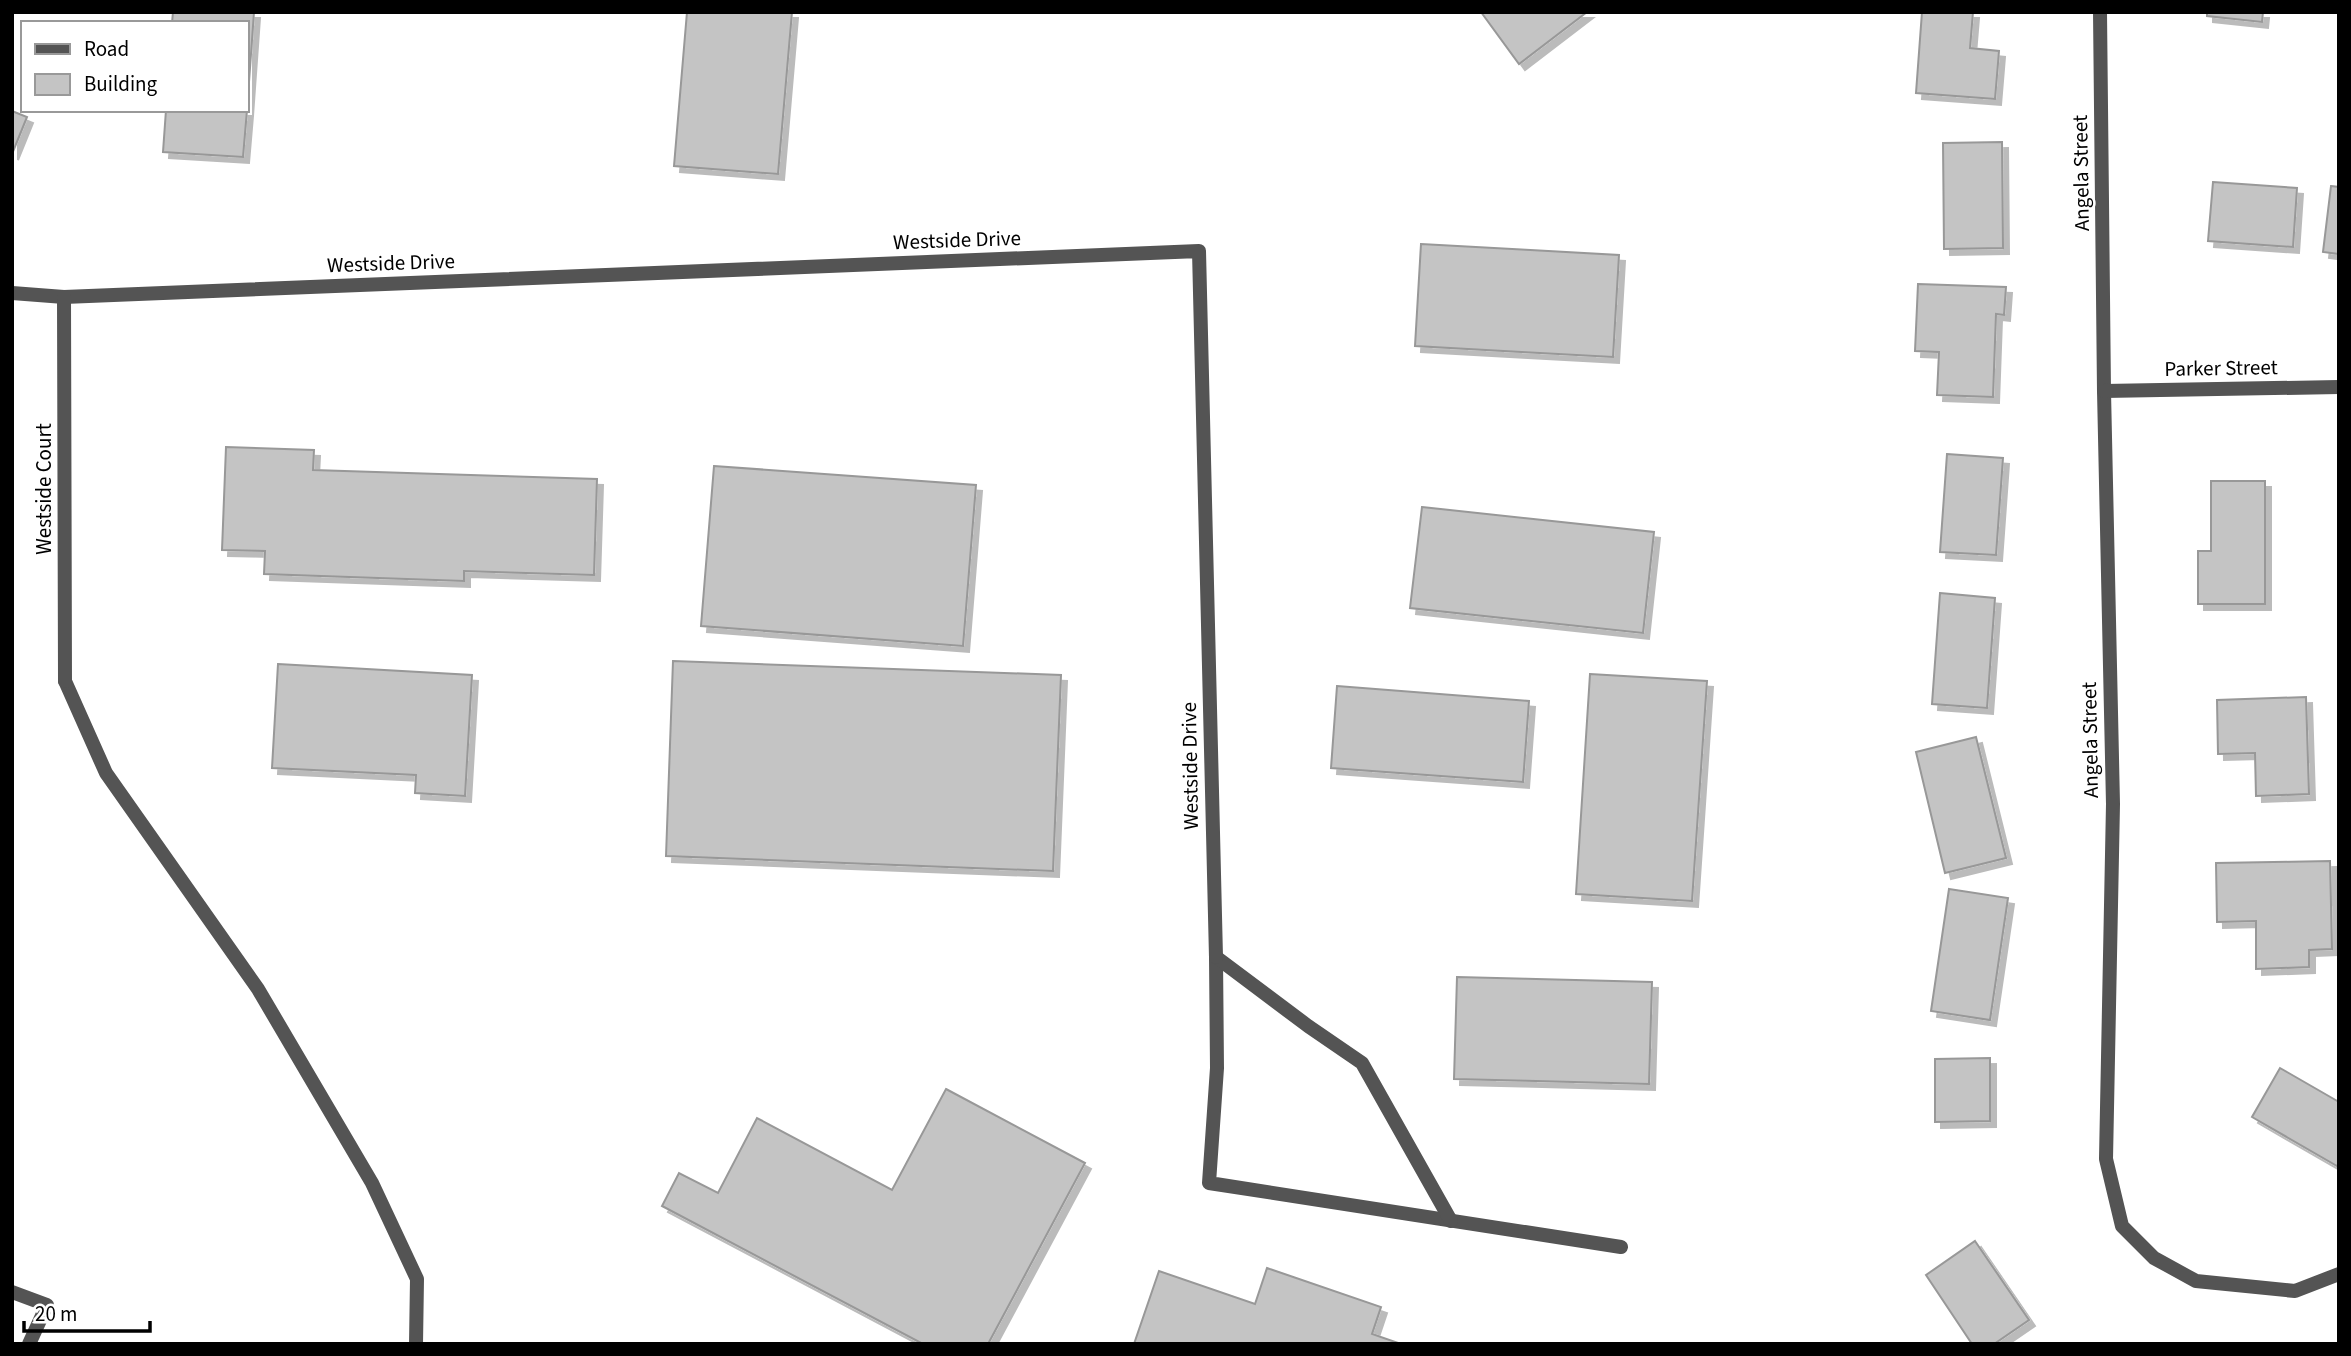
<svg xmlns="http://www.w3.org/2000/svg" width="2351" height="1356" viewBox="0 0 2351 1356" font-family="'Source Sans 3',sans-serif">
  <defs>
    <filter id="shadow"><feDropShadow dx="6" dy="6" stdDeviation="0" flood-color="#0004"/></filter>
  </defs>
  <rect width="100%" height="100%" fill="#fff"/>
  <!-- building -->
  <g fill="#c4c4c4" stroke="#989898" stroke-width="2" filter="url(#shadow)">
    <polygon points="173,12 254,12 247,110 247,23 172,23"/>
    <polygon points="687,12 792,12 778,174 674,166"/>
    <polygon points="1481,12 1587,12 1519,64"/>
    <polygon points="1922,12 1973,12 1970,48 1999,51 1995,99 1916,93"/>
    <polygon points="2207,12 2263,12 2262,22 2207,16"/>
    <polygon points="166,110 247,110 243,157 163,152"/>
    <polygon points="12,111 27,117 12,154"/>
    <polygon points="2002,142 2003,248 1944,249 1943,143"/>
    <polygon points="2213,182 2297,188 2293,247 2208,241"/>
    <polygon points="2331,186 2339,187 2339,254 2323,252"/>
    <polygon points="1421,244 1619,255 1613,357 1415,346"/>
    <polygon points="1918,284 2006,287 2004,315 1996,314 1993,397 1937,395 1939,352 1915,351"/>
    <polygon points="226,447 314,450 313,470 597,479 594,575 464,571 464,581 264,574 265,551 222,550"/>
    <polygon points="1947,454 2003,458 1996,555 1940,552"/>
    <polygon points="714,466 976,485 963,646 701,626"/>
    <polygon points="2211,481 2265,481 2265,604 2198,604 2198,551 2211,551"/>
    <polygon points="1422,507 1654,532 1643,633 1410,608"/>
    <polygon points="1940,593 1995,598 1987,708 1932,704"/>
    <polygon points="673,661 1061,675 1053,871 666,856"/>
    <polygon points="278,664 472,675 465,796 415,793 416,775 272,768"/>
    <polygon points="1590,674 1707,681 1692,901 1576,894"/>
    <polygon points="1337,686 1529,701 1523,782 1331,768"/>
    <polygon points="2306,697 2309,794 2256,796 2255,753 2218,754 2217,700"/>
    <polygon points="1976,737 2006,858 1945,873 1916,752"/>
    <polygon points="2330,861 2332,949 2309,950 2309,967 2256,969 2256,921 2217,922 2216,863"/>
    <polygon points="1949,889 2008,898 1990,1020 1931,1011"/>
    <polygon points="1457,977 1652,982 1649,1084 1454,1079"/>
    <polygon points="1990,1058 1990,1121 1935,1122 1935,1059"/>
    <polygon points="2280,1068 2339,1102 2339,1163 2337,1166 2252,1117"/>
    <polygon points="946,1089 1085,1163 988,1344 923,1344 662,1206 679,1173 718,1193 757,1118 892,1190"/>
    <polygon points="1975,1241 2029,1320 1994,1344 1972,1344 1926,1275"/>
    <polygon points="1267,1268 1381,1307 1372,1334 1401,1344 1134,1344 1159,1271 1255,1304"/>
  </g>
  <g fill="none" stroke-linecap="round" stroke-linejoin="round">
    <!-- lane -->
    <g stroke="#545454" stroke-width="14">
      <polyline points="65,681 106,773 258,989 372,1183 417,1279 416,1344"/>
      <polyline points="1216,957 1217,1068 1209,1183 1621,1247"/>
      <polyline points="1216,957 1308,1026 1362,1063 1451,1221"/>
      <polyline points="12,1292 47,1305 29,1344"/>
    </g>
    <!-- street -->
    <g stroke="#545454" stroke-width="14">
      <polyline points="2100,12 2104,391 2113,804 2106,1159 2122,1226 2154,1258 2196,1281 2295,1291 2339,1274"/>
      <polyline points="12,293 64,297 1199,251 1216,957"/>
      <polyline points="64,297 65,681"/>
      <polyline points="2104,391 2339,387"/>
    </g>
  </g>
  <g text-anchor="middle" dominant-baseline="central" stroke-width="5" stroke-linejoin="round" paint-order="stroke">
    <!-- street labels -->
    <g font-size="21" fill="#000" stroke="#fff">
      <text transform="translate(2081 173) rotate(-91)">Angela Street</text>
      <text transform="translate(957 240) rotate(-2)">Westside Drive</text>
      <text transform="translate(391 263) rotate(-2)">Westside Drive</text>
      <text transform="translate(2221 368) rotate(-1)">Parker Street</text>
      <text transform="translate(44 489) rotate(-90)">Westside Court</text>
      <text transform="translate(2090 740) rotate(-91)">Angela Street</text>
      <text transform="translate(1190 766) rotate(-91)">Westside Drive</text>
    </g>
  </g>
  <!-- border -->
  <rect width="2351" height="1356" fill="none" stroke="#000000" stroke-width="28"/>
  <!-- legend -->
  <rect x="21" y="21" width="228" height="91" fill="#ffffff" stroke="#999999" stroke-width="2"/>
  <rect x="35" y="44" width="35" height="10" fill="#545454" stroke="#999999" stroke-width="2"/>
  <text x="84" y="56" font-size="21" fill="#000000">Road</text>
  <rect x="35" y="74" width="35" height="21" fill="#c4c4c4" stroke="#999999" stroke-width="2"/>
  <text x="84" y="91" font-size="21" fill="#000000">Building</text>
  <!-- scale -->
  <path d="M24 1321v10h126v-10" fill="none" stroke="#000000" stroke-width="3.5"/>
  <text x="35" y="1321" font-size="21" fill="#000000" stroke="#ffffff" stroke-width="5" paint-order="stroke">20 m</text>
</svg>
